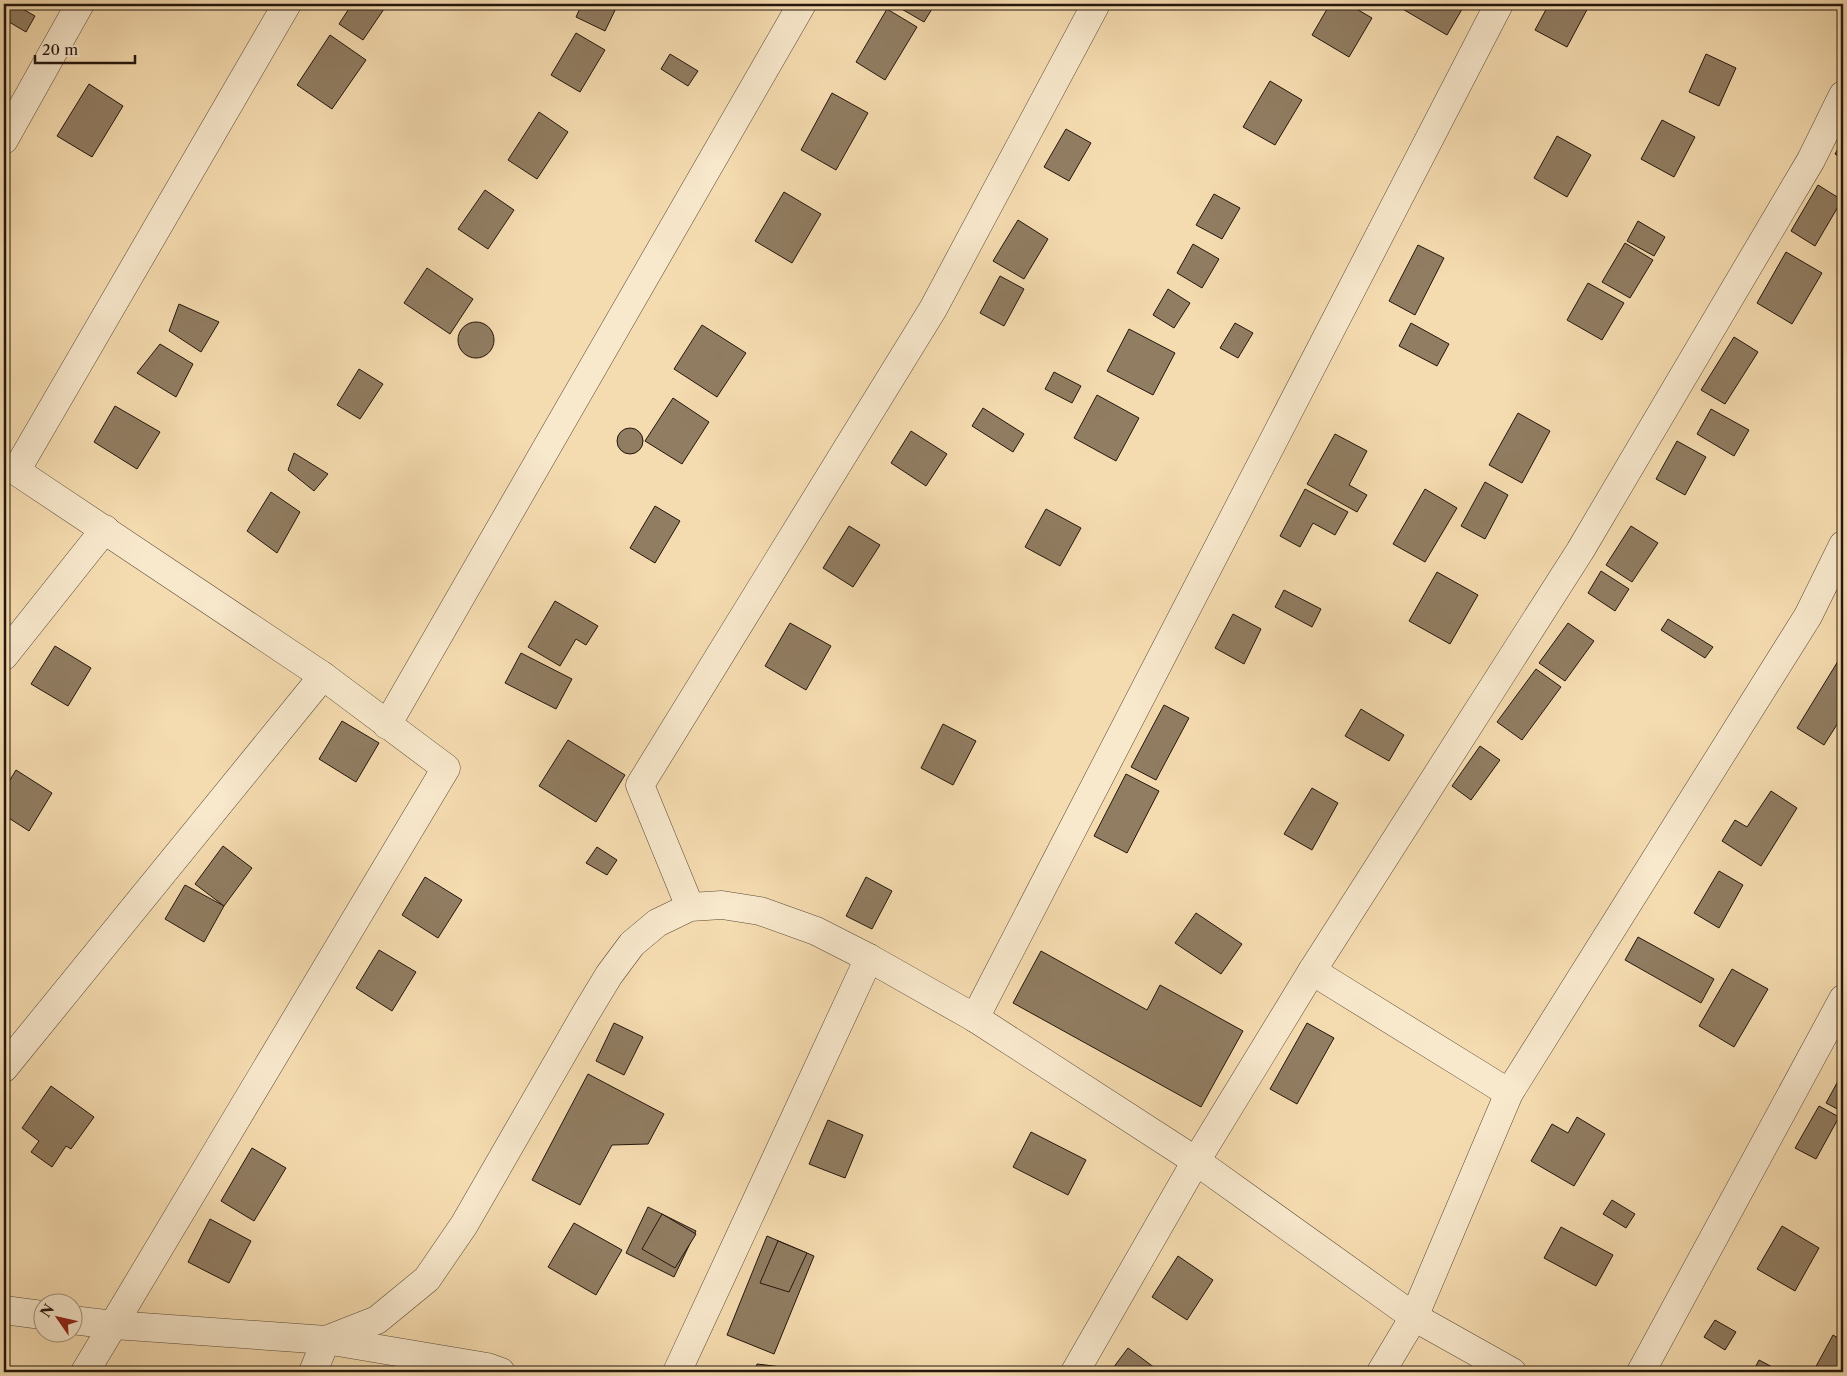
<svg xmlns="http://www.w3.org/2000/svg" width="1847" height="1376" viewBox="0 0 1847 1376" font-family="'Libre Caslon Text',serif">
  <rect width="100%" height="100%" fill="#f5dcb0"/>
  <filter id="stains"><feTurbulence type="fractalNoise" baseFrequency=".004" numOctaves="4"/><feColorMatrix values="0 0 0 0 .2 0 0 0 0 .09 0 0 0 0 .02 0 0 0 .5 -.17"/></filter>
  <radialGradient id="worn" r=".72"><stop offset=".6" stop-color="#630" stop-opacity="0"/><stop offset="1" stop-color="#630" stop-opacity=".3"/></radialGradient>
  <!-- building -->
  <g fill="#917d62" stroke="#24160d">
    <polygon points="9,4 14,4 35,16 26,32 4,19 4,13"/>
    <polygon points="352,4 382,4 386,6 363,40 339,24"/>
    <polygon points="582,4 618,4 605,31 576,17"/>
    <polygon points="893,4 935,4 924,22"/>
    <polygon points="1330,4 1348,4 1372,18 1349,57 1312,35"/>
    <polygon points="1394,4 1465,4 1447,35"/>
    <polygon points="1549,4 1590,4 1567,47 1535,30"/>
    <polygon points="887,9 917,27 885,80 856,62"/>
    <polygon points="576,33 605,50 580,92 551,75"/>
    <polygon points="330,35 366,60 332,109 297,85"/>
    <polygon points="670,54 698,71 688,86 661,69"/>
    <polygon points="1706,54 1736,68 1719,106 1689,92"/>
    <polygon points="1270,81 1302,100 1275,145 1243,127"/>
    <polygon points="89,84 123,106 92,157 57,136"/>
    <polygon points="832,93 868,113 836,170 801,150"/>
    <polygon points="539,112 568,132 537,179 508,160"/>
    <polygon points="1662,120 1695,137 1674,177 1641,159"/>
    <polygon points="1066,129 1091,143 1069,181 1044,167"/>
    <polygon points="1557,136 1591,155 1567,197 1534,178"/>
    <polygon points="1843,140 1843,159 1835,154"/>
    <polygon points="1818,185 1842,200 1815,246 1791,231"/>
    <polygon points="485,190 514,210 488,249 458,229"/>
    <polygon points="784,192 821,214 792,263 755,241"/>
    <polygon points="1214,194 1240,208 1222,239 1196,225"/>
    <polygon points="1018,220 1048,239 1024,279 993,261"/>
    <polygon points="1638,221 1665,237 1654,256 1627,241"/>
    <polygon points="1625,243 1653,260 1630,298 1602,282"/>
    <polygon points="1193,244 1219,259 1202,288 1177,273"/>
    <polygon points="1418,245 1444,258 1415,315 1389,301"/>
    <polygon points="1786,252 1822,273 1792,324 1757,303"/>
    <polygon points="427,268 473,299 450,334 404,303"/>
    <polygon points="1000,276 1024,289 1004,326 980,313"/>
    <polygon points="1588,283 1624,303 1602,340 1567,320"/>
    <polygon points="1168,289 1190,303 1174,328 1153,315"/>
    <polygon points="179,304 219,322 201,352 169,331"/>
    <circle cx="476" cy="340" r="18"/>
    <polygon points="1235,323 1253,333 1238,358 1220,348"/>
    <polygon points="1411,323 1449,344 1437,366 1399,346"/>
    <polygon points="702,325 746,353 717,397 674,369"/>
    <polygon points="1129,329 1175,353 1153,395 1107,371"/>
    <polygon points="1734,337 1758,352 1725,404 1701,390"/>
    <polygon points="160,344 193,364 176,397 137,373"/>
    <polygon points="359,369 383,384 360,419 337,405"/>
    <polygon points="1054,372 1081,386 1072,403 1045,389"/>
    <polygon points="1097,395 1139,418 1116,461 1074,438"/>
    <polygon points="673,398 709,422 682,464 645,441"/>
    <polygon points="115,406 160,432 137,469 94,442"/>
    <polygon points="983,408 1024,434 1013,452 972,426"/>
    <polygon points="1711,409 1749,430 1734,456 1697,434"/>
    <polygon points="1518,413 1550,431 1522,483 1489,465"/>
    <circle cx="630" cy="441" r="13"/>
    <polygon points="911,431 947,454 926,486 891,463"/>
    <polygon points="1335,434 1367,451 1349,485 1367,495 1357,512 1307,484"/>
    <polygon points="1677,441 1706,457 1685,495 1656,479"/>
    <polygon points="294,453 328,474 314,491 288,470"/>
    <polygon points="1485,482 1508,495 1485,539 1461,526"/>
    <polygon points="1305,489 1348,512 1335,535 1313,523 1300,547 1280,536"/>
    <polygon points="1425,489 1457,508 1425,562 1393,544"/>
    <polygon points="271,492 300,512 277,553 247,531"/>
    <polygon points="655,506 680,521 655,563 630,548"/>
    <polygon points="1046,509 1081,528 1060,566 1025,547"/>
    <polygon points="849,526 880,545 853,587 823,568"/>
    <polygon points="1631,526 1658,543 1632,582 1606,565"/>
    <polygon points="1601,571 1629,589 1615,611 1588,593"/>
    <polygon points="1437,572 1478,595 1450,644 1409,621"/>
    <polygon points="1284,590 1321,609 1312,627 1275,607"/>
    <polygon points="555,601 598,626 586,645 576,639 560,666 528,647"/>
    <polygon points="1233,614 1261,629 1244,664 1215,648"/>
    <polygon points="1668,619 1713,647 1705,658 1661,630"/>
    <polygon points="790,623 831,646 806,690 765,666"/>
    <polygon points="1568,623 1594,641 1565,681 1539,663"/>
    <polygon points="55,646 91,668 68,706 31,684"/>
    <polygon points="521,653 572,679 556,709 505,683"/>
    <polygon points="1843,653 1843,715 1824,745 1797,728"/>
    <polygon points="1536,669 1561,687 1522,740 1497,722"/>
    <polygon points="1164,705 1189,718 1156,780 1131,767"/>
    <polygon points="1361,709 1404,735 1389,761 1345,736"/>
    <polygon points="342,721 379,743 356,782 319,759"/>
    <polygon points="943,724 976,741 953,785 921,768"/>
    <polygon points="568,740 625,775 596,822 539,786"/>
    <polygon points="1480,746 1500,760 1471,800 1452,786"/>
    <polygon points="16,770 52,793 29,831 4,815 4,790"/>
    <polygon points="1126,774 1159,791 1127,853 1094,836"/>
    <polygon points="1312,788 1338,803 1312,850 1284,834"/>
    <polygon points="1771,791 1797,808 1761,866 1722,841 1735,820 1747,827"/>
    <polygon points="223,846 252,868 224,906 195,884"/>
    <polygon points="597,847 617,860 607,875 586,863"/>
    <polygon points="1719,871 1743,885 1719,928 1694,913"/>
    <polygon points="425,877 462,900 438,938 402,915"/>
    <polygon points="866,877 892,891 872,929 846,916"/>
    <polygon points="185,885 224,906 204,942 165,919"/>
    <polygon points="1196,913 1242,944 1221,974 1175,943"/>
    <polygon points="1638,937 1714,979 1701,1003 1625,960"/>
    <polygon points="379,950 416,972 392,1011 356,988"/>
    <polygon points="1041,951 1147,1010 1160,985 1243,1031 1201,1107 1013,1003"/>
    <polygon points="1732,969 1768,989 1734,1047 1699,1026"/>
    <polygon points="614,1023 643,1037 624,1075 596,1061"/>
    <polygon points="1307,1023 1334,1038 1297,1104 1270,1089"/>
    <polygon points="1843,1072 1843,1112 1826,1103"/>
    <polygon points="588,1074 664,1114 648,1144 612,1145 580,1205 532,1180"/>
    <polygon points="51,1086 94,1117 71,1149 66,1146 52,1167 31,1152 39,1141 22,1128"/>
    <polygon points="1819,1106 1839,1117 1816,1159 1795,1148"/>
    <polygon points="1577,1117 1605,1134 1574,1186 1531,1161 1552,1124 1568,1133"/>
    <polygon points="828,1120 863,1135 845,1178 809,1164"/>
    <polygon points="1031,1132 1086,1160 1068,1195 1013,1167"/>
    <polygon points="252,1148 286,1168 254,1221 221,1201"/>
    <polygon points="1612,1200 1635,1214 1626,1228 1603,1214"/>
    <polygon points="648,1207 696,1231 674,1277 626,1253"/>
    <polygon points="662,1214 696,1234 675,1268 642,1249"/>
    <polygon points="210,1219 251,1241 229,1283 188,1262"/>
    <polygon points="574,1223 622,1250 596,1295 548,1267"/>
    <polygon points="1782,1226 1819,1248 1795,1291 1757,1269"/>
    <polygon points="1561,1227 1613,1255 1596,1286 1544,1258"/>
    <polygon points="767,1236 814,1256 774,1354 727,1335"/>
    <polygon points="778,1241 807,1253 789,1292 760,1283"/>
    <polygon points="1178,1256 1213,1280 1187,1320 1152,1297"/>
    <polygon points="1715,1320 1736,1332 1725,1350 1704,1337"/>
    <polygon points="1833,1335 1843,1341 1843,1372 1813,1372"/>
    <polygon points="1128,1348 1155,1368 1152,1372 1110,1372"/>
    <polygon points="1759,1360 1782,1372 1753,1372"/>
    <polygon points="757,1364 782,1367 781,1372 755,1372"/>
  </g>
  <g fill="none" stroke-linecap="round" stroke-linejoin="round">
    <!-- minor casing -->
    <g stroke="#584836" stroke-width="29">
      <g id="minor">
        <polyline points="4,140 80,4"/>
        <polyline points="4,468 16,471 323,676 446,768 85,1372"/>
        <polyline points="16,471 287,4"/>
        <polyline points="4,656 105,529"/>
        <polyline points="387,725 802,4"/>
        <polyline points="690,907 640,785 933,309 1096,4"/>
        <polyline points="1312,971 1509,1093"/>
        <polyline points="975,1018 1499,4"/>
        <polyline points="4,1068 323,676"/>
        <polyline points="4,1310 42,1315"/>
        <polyline points="72,1320 114,1325 326,1340 377,1320 427,1279 464,1225 586,1013 609,975 632,944 657,923 690,907 722,905 760,911 816,931 869,958 975,1018 1196,1161 1414,1317 1512,1372"/>
        <polyline points="313,1372 326,1340 487,1367 501,1372"/>
        <polyline points="677,1372 869,958"/>
        <polyline points="1075,1372 1196,1161 1312,971 1580,551 1811,160 1843,95"/>
        <polyline points="1381,1372 1414,1317 1509,1093 1808,616 1843,545"/>
        <polyline points="1641,1372 1843,999"/>
      </g>
    </g>
    <!-- minor -->
    <use href="#minor" stroke="#f8e8cc" stroke-width="28"/>
  </g>
  <!-- margin -->
  <rect width="1847" height="1376" fill="none" stroke="#f5dcb0" stroke-width="20"/>
  <rect x="5" y="5" width="1837" height="1366" fill="none" stroke="#24160d" stroke-width="2.5"/>
  <rect x="10" y="10" width="1827" height="1356" fill="none" stroke="#24160d"/>
  <!-- north arrow -->
  <g transform="translate(58 1318) rotate(304)"><circle r="24" fill="#f8e8cc" stroke="#a39480"/>
  <path d="M0-4L9 19L0 12L-9 19Z" fill="#8f2418"/>
  <text y="-8" font-size="14" font-weight="bold" text-anchor="middle" fill="#24160d">N</text>
  </g>
  <!-- scale -->
  <path d="M35 55v8h100v-8" fill="none" stroke="#24160d" stroke-width="2.5"/>
  <text x="42" y="55" font-size="15" fill="#24160d" stroke="#f8e8cc" stroke-width="4" paint-order="stroke">20 m</text>
  <rect width="100%" height="100%" filter="url(#stains)"/>
  <rect width="100%" height="100%" fill="url(#worn)"/>
</svg>
